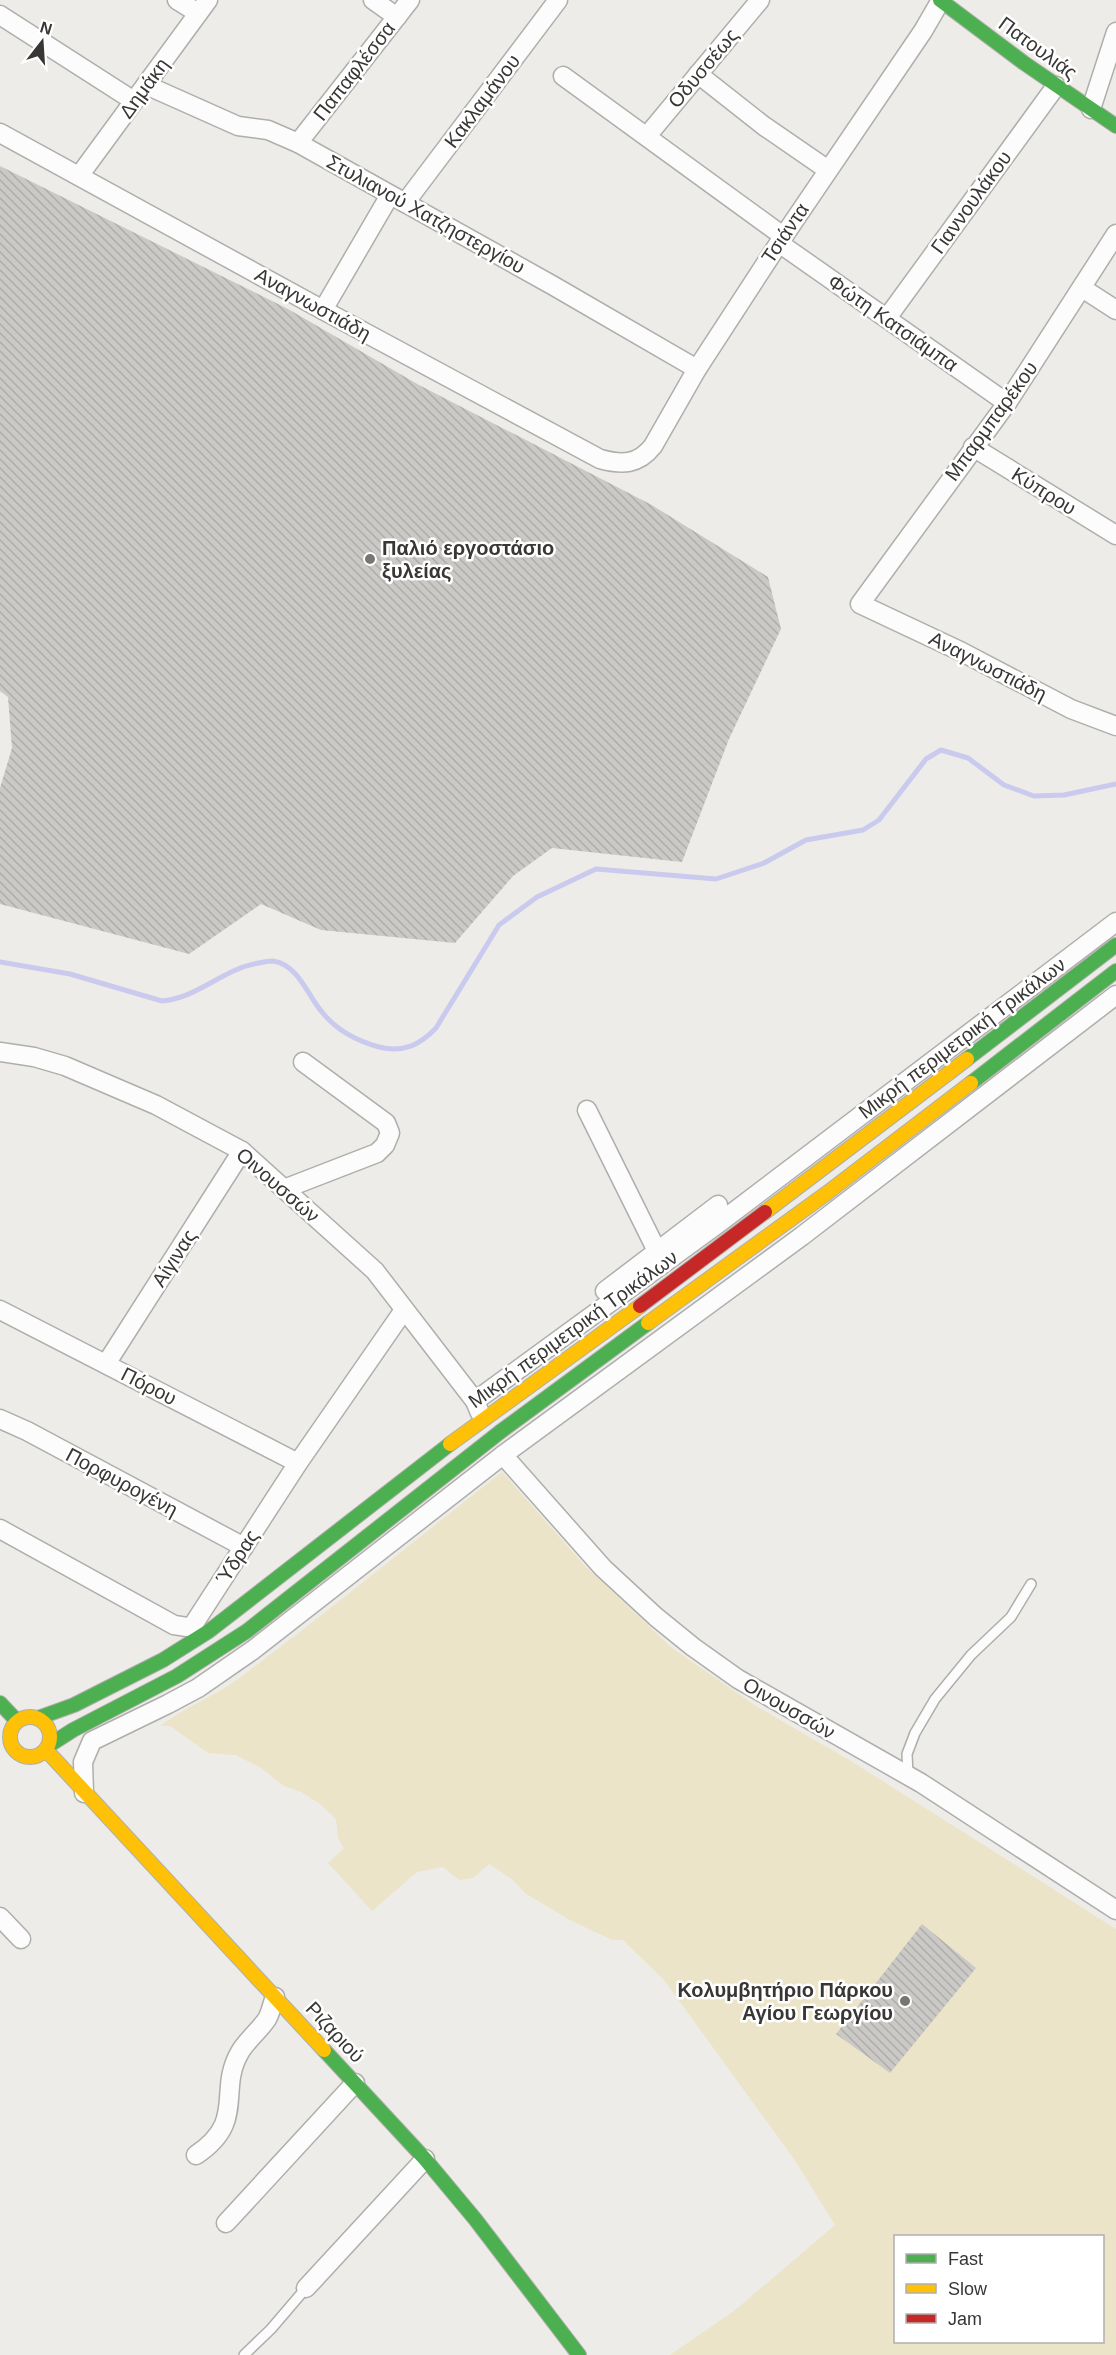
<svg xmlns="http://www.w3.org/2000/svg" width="1116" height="2355" viewBox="0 0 1116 2355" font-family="Arial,sans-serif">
  <defs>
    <pattern id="building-back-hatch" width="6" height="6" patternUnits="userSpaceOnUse" patternTransform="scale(1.5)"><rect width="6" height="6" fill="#cac9c6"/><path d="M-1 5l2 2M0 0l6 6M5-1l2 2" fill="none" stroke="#aeadab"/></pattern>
  </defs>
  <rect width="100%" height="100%" fill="#edece8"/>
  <!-- green -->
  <path fill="#ece4c8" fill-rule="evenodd" d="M502 1472 585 1566 672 1648 756 1706 851 1761 1116 1929V2355H670L734 2311 835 2225 794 2159 664 1980 623 1940H612L570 1920 526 1894 513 1880 489 1864 473 1878 459 1880 443 1867 417 1872 372 1911 328 1863 344 1848 338 1838 336 1819 320 1804 301 1792 284 1786 261 1768 236 1755 208 1753 170 1726H160C184 1708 213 1697 238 1679 328 1612 414 1541 502 1472ZM896 2236H1102V2342H896Z"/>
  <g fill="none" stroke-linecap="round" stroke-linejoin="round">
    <!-- stream -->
    <path stroke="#c9caee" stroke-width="5" d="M0 962 70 974 162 1001C198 998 224 968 259 963 263 962 269 961 273 961 299 965 307 995 322 1012 337 1031 357 1041 379 1047 403 1053 420 1045 436 1028L499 925 537 897 596 869 716 879 764 863 806 840 863 830 879 820 926 759 941 750 968 758 1004 785 1034 796 1064 795 1116 784"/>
  </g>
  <!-- building -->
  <g fill="url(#building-back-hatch)">
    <polygon points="0,166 288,309 419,385 650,504 768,577 781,629 729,739 682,862 552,848 513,876 455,943 321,930 261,904 189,954 0,904 0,788 12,748 8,697 0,691"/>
    <polygon points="922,1924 976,1968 890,2073 836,2034"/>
  </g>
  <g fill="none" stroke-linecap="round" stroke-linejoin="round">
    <!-- lane casing -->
    <g stroke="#aeaeab" stroke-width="12">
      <g id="lane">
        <polyline points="908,1775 907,1754 915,1733 935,1699 971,1655 1011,1617 1031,1584"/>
        <polyline points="244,2355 271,2329 306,2288"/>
      </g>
    </g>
    <!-- street casing -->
    <g stroke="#aeaeab" stroke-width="21">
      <g id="street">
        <polyline points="177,0 198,13"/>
        <polyline points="373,0 397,17"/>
        <polyline points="0,15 134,101"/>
        <polyline points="698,74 764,126 828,170"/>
        <polyline points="563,76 783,236"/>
        <polyline points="146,85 238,126 268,130 298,143 552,285 697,369"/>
        <polyline points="1091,109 1116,32"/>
        <path d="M0 133 323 310 600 459C622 465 638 465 653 446L697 369 779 243 923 31 941 0"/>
        <polyline points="647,136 760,0"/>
        <polyline points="298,143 410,0"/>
        <polyline points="79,176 208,0"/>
        <polyline points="405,203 558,0"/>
        <polyline points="1116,234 1007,403 860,604 962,652 1071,709 1116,726"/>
        <polyline points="779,243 1007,403"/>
        <polyline points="1082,288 1116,310"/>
        <polyline points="323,310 390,195"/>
        <polyline points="887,318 1056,86"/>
        <polyline points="973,447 1116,535"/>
        <polyline points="0,1052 34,1057 65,1066 156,1105 242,1151 375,1271 475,1401 480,1413"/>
        <polyline points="587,1110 657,1251"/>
        <polyline points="284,1189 377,1153 385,1145 390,1133 386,1123 303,1062"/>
        <polyline points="605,1291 718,1205"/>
        <polyline points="0,1310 298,1463"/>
        <polyline points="106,1364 242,1151"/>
        <polyline points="475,1401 719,1223 1116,922"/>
        <polyline points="0,1419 27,1431 244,1547"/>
        <polyline points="503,1455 603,1568 656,1617 693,1647 738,1679 921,1783 1116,1910"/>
        <polyline points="0,1529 174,1625 187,1627 193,1625 298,1463 404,1310"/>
        <polyline points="84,1793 83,1762 92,1741 168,1704 198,1688 253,1650 503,1455 802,1236 1116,995"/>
        <polyline points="0,1917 21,1939"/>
        <path d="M196 2155C247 2121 217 2091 240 2052 247 2040 259 2031 267 2019 271 2012 272 2004 275 1997"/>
        <polyline points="226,2223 355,2083"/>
        <polyline points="306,2288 425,2159"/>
      </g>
    </g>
    <!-- fast casing -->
    <g stroke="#aeaeab" stroke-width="16">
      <g id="fast">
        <polyline points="940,0 1024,63 1116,126"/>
        <polyline points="967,1059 1116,945"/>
        <polyline points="971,1083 1116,971"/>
        <polyline points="0,1703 17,1721"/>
        <polyline points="38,1718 74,1705 163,1660 209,1631 450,1444"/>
        <polyline points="48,1746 73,1730 177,1676 247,1631 500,1432 648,1323"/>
        <polyline points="324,2050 425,2159 475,2219 579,2355"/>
      </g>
    </g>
    <!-- slow casing -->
    <g stroke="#aeaeab" stroke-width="16">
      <g id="slow">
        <polyline points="765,1212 967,1059"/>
        <polyline points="648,1323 827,1193 971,1083"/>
        <polyline points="450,1444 640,1306"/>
        <circle cx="30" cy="1737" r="20"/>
        <polyline points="46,1750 324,2050"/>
      </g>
    </g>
    <!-- jam casing -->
    <g stroke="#aeaeab" stroke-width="16">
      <polyline id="jam" points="640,1306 765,1212"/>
    </g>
    <!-- lane -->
    <use href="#lane" stroke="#fcfcfc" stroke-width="9"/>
    <!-- street -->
    <use href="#street" stroke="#fcfcfc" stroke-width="18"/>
    <!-- fast -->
    <use href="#fast" stroke="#4caf50" stroke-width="14"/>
    <!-- slow -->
    <use href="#slow" stroke="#ffc107" stroke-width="14"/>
    <!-- jam -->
    <use href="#jam" stroke="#c62828" stroke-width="14"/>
  </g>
  <!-- markers -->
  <g fill="#777674" stroke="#fff" stroke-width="2">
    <circle cx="370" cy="559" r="6"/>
    <circle cx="905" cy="2001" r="6"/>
  </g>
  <g text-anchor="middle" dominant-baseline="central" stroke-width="5" stroke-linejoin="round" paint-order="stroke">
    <!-- street labels -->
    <g font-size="20" fill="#383735" stroke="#fff">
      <text transform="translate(1038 48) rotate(36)">Πατουλιάς</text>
      <text transform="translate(703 68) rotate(-50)">Οδυσσέως</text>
      <text transform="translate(354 71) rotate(-52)">Παπαφλέσσα</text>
      <text transform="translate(144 88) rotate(-54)">Δημάκη</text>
      <text transform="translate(482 101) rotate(-53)">Κακλαμάνου</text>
      <text transform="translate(971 202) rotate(-54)">Γιαννουλάκου</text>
      <text transform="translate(426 214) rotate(29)">Στυλιανού Χατζηστεργίου</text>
      <text transform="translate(785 233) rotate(-56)">Τσιάντα</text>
      <text transform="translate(313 304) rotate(29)">Αναγνωστιάδη</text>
      <text transform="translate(893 323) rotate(35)">Φώτη Κατσιάμπα</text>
      <text transform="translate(991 421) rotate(-54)">Μπαρμπαρέκου</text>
      <text transform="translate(1044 491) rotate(32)">Κύπρου</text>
      <text transform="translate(988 666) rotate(27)">Αναγνωστιάδη</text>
      <text transform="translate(962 1038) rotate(-37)">Μικρή περιμετρική Τρικάλων</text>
      <text transform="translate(278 1185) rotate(41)">Οινουσσών</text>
      <text transform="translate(174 1258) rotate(-57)">Αίγινας</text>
      <text transform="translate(573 1329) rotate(-36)">Μικρή περιμετρική Τρικάλων</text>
      <text transform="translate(149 1386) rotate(27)">Πόρου</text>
      <text transform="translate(122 1482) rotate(28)">Πορφυρογένη</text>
      <text transform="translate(237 1557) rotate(-57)">Ύδρας</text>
      <text transform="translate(789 1708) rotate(30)">Οινουσσών</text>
      <text transform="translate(335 2032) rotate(47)">Ριζαριού</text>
    </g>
    <!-- poi labels -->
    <g font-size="20" font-weight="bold" fill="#383735" stroke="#fff" text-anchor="start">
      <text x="382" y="548">Παλιό εργοστάσιο<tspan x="382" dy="23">ξυλείας</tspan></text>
      <text x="893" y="1990" text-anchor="end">Κολυμβητήριο Πάρκου<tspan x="893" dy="23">Αγίου Γεωργίου</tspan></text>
    </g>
  </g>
  <!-- legend -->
  <rect x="894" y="2235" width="210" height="108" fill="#ffffff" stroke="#afafae" stroke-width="1.5"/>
  <rect x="906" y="2254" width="30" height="9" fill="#4caf50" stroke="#afafae" stroke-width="1.5"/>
  <text x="948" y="2265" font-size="18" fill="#383735">Fast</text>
  <rect x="906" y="2284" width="30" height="9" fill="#ffc107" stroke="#afafae" stroke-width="1.5"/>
  <text x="948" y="2295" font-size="18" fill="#383735">Slow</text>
  <rect x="906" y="2314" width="30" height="9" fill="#c62828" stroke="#afafae" stroke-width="1.5"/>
  <text x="948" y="2325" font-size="18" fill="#383735">Jam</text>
  <!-- north arrow -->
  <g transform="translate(42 42) rotate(17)" stroke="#ffffff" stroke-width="4.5" paint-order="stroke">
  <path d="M0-4.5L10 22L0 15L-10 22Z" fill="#383735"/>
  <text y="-9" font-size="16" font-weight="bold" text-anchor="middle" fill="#383735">N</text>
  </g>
</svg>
